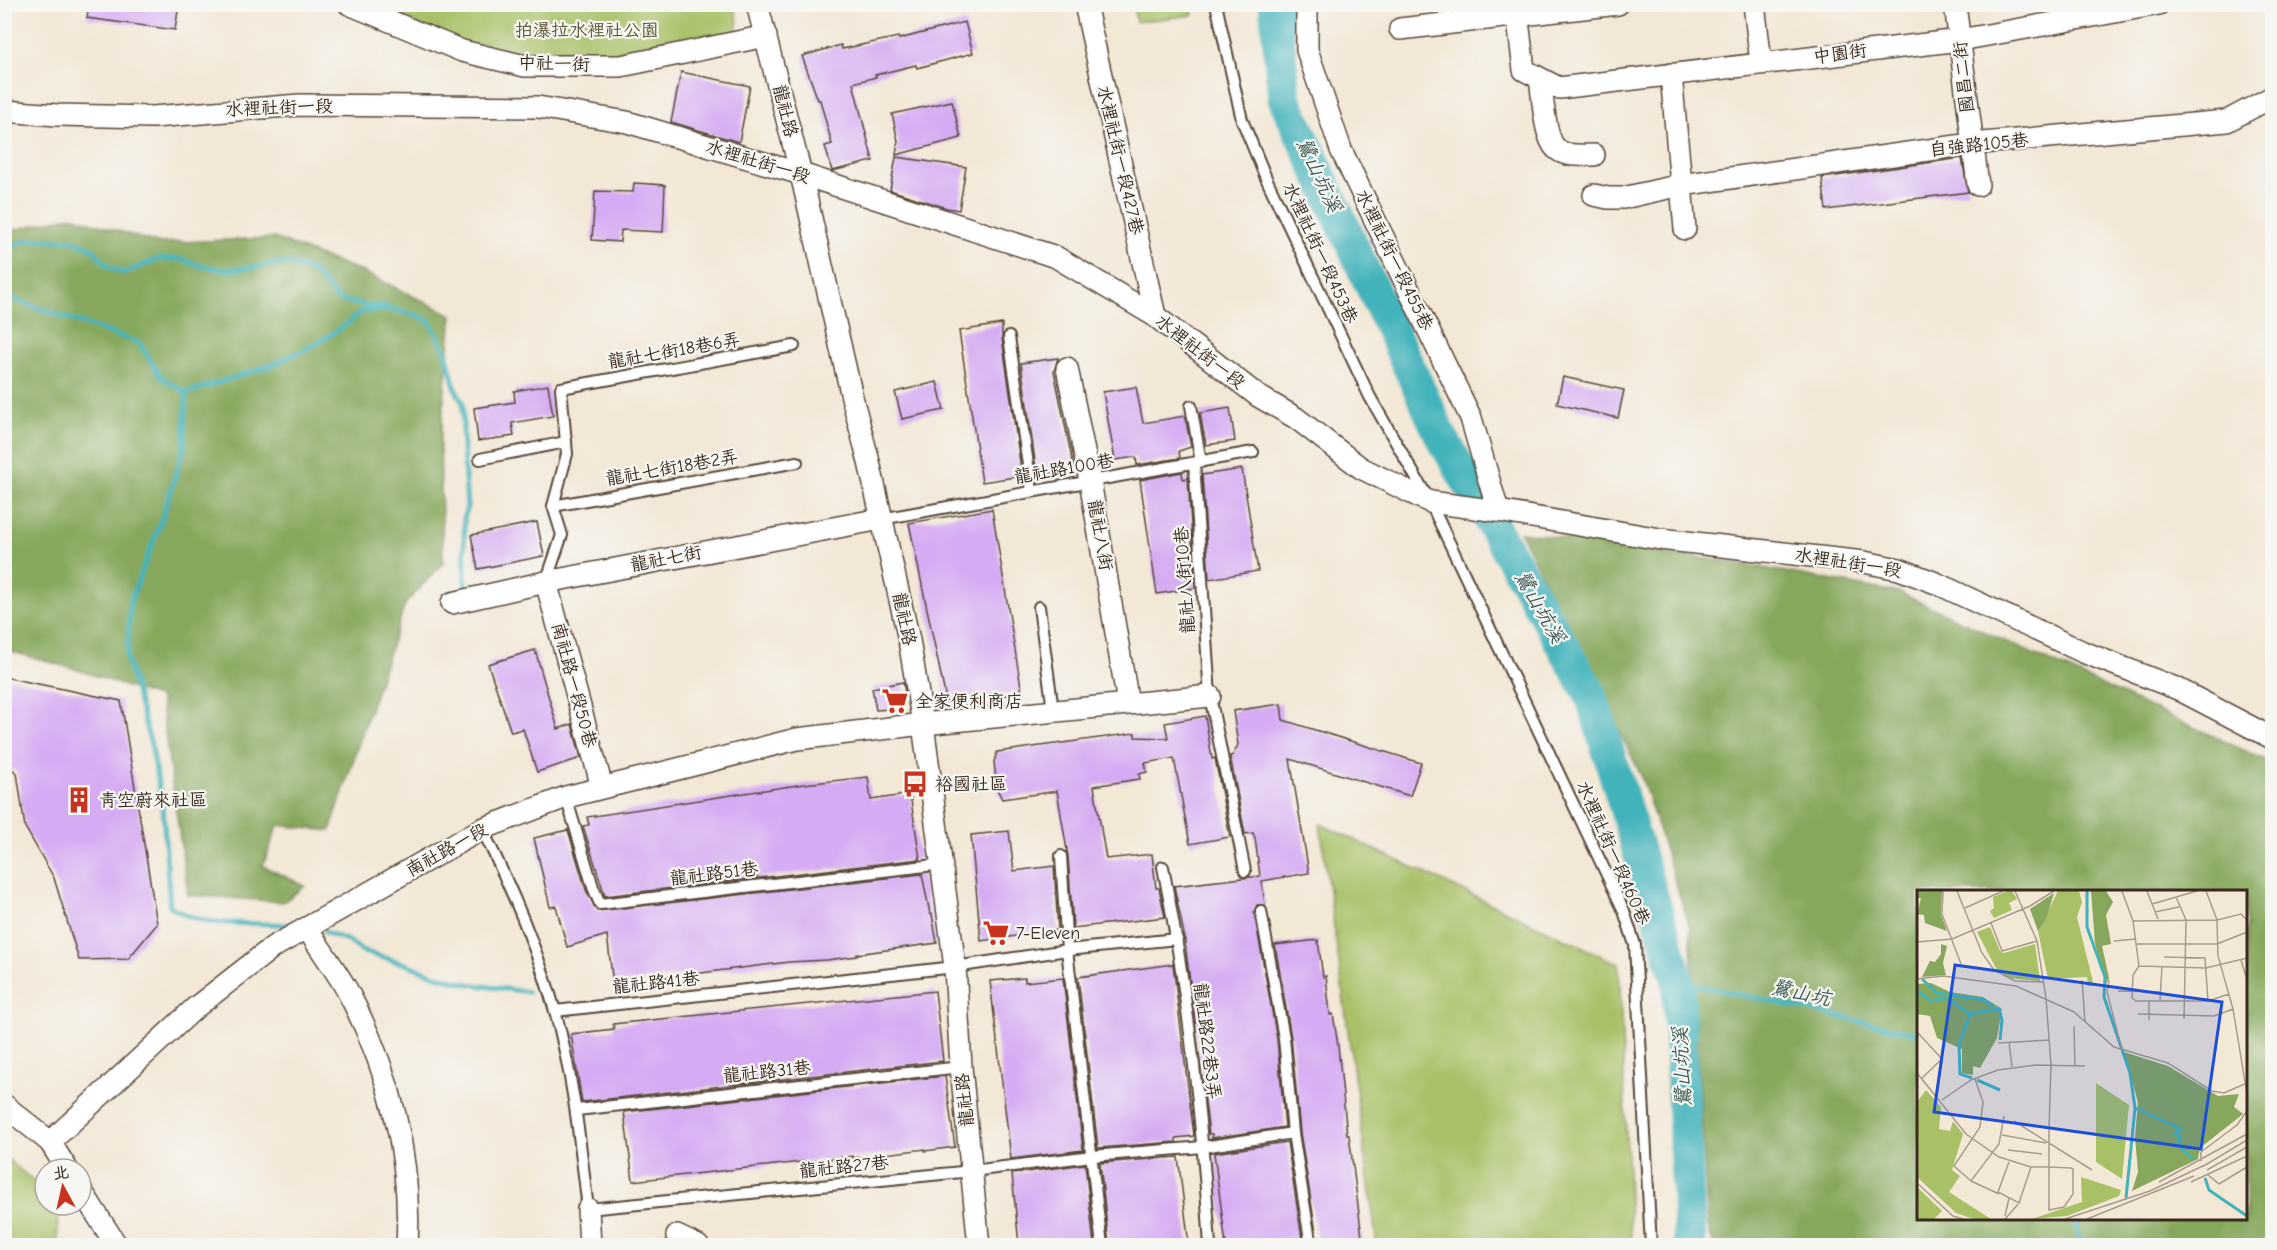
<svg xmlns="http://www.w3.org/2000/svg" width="2277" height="1250" viewBox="0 0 2277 1250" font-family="'Comic Neue','LXGW WenKai TC',sans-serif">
  <rect width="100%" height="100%" fill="#f6f6f2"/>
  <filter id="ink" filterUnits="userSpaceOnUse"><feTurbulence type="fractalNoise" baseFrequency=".0167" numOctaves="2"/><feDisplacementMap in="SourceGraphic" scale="12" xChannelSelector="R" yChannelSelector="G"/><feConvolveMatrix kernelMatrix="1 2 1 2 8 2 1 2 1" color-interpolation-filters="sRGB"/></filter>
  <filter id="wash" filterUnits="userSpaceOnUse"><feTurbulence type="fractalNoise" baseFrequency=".008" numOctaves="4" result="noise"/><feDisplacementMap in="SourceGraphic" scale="24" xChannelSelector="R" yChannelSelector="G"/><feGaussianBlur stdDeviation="1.35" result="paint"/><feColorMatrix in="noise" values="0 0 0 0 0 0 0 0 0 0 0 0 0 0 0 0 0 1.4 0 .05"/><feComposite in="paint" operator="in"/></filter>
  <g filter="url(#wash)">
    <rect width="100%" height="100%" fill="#f3e7d5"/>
    <!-- green -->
    <g fill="#a8c167" stroke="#727642" stroke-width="1.5">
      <polygon points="733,4 738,21 735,34 585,57 465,48 379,5"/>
      <polygon points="1133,5 1191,5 1193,15 1136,22"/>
      <polygon points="1320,824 1619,964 1631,1245 1377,1245"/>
      <polygon points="5,1157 45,1191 45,1205 57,1205 58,1245 5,1245"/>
    </g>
    <!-- forest -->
    <g fill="#86a75c" stroke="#60683d" stroke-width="1.5" fill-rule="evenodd">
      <polygon points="71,216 157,243 274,238 363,272 452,315 440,442 443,563 405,604 330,831 278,825 263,866 305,886 284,902 188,895 160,698 75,669 5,650 5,232"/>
      <path d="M1520 532 1743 564 1900 593 2272 763V1243L2269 1246 1713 1245 1708 1226 1690 928 1641 775ZM1918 892H2246V1218H1918Z"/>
    </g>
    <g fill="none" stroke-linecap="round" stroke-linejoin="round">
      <!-- stream -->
      <g stroke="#43b3bb" stroke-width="5">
        <polyline points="4,249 28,240 71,240 92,248 107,266 124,273 158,259 181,259 197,265 227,270 285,263 313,271 337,299 367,306 386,306"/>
        <polyline points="4,296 139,343 161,377 186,393 275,364 316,344 347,324 361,312 391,309 419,316 429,321 445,349 455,388 463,403 463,446 467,507 464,517 465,585"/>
        <path d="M186 393 184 448 161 521 130 602 127 661 152 748 163 811 170 906C204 931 250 920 289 925"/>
        <polyline points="325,932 347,940 364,952 406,964 437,976 468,984 528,992"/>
        <polyline points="1678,981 1918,1034"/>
        <polyline points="2073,1218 2081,1242 2086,1246"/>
      </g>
      <!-- river -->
      <polyline stroke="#43b3bb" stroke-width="33" points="1275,4 1284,98 1441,436 1591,695 1678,981 1690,1246"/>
    </g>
    <g id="blocks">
      <!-- building -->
      <g fill="#d5acf3">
        <polygon points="89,4 179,4 175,30 87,18"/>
        <polygon points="965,22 973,53 917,68 916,65 875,75 876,77 853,83 873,161 832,171 825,146 832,144 820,100 818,100 802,56 841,45 842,49 898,37 899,39"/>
        <polygon points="681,72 750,86 739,142 671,122"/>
        <polygon points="952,101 961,138 896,155 898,141 892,114"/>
        <polygon points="896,157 966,167 959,210 947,208 890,190"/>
        <polygon points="1962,158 1968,192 1826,210 1822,178"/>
        <polygon points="634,183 665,185 663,232 621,230 620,242 592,240 595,191 633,192"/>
        <polygon points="1002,324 1002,338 1022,476 982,482 959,331"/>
        <polygon points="1058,358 1054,371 1074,469 1037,475 1021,363"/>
        <polygon points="1563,377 1624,390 1618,418 1557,404"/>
        <polygon points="937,382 944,410 902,419 895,392"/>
        <polygon points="548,385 553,416 512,423 514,436 478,441 474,408 515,402 514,391"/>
        <polygon points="1136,387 1143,423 1185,416 1191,447 1179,451 1180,458 1137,465 1136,457 1115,460 1103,392"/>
        <polygon points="1230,408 1235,441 1206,445 1200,413"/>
        <polygon points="1242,469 1258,571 1209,579 1202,475"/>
        <polygon points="1182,472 1183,479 1188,478 1195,588 1157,594 1140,480"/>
        <polygon points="992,509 1022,693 977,699 977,704 948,709 909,523"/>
        <polygon points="537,522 544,556 478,569 471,535"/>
        <polygon points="535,650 558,729 572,724 581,758 537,772 523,729 511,732 488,664"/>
        <polygon points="4,677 121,701 157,924 128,959 79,960 54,878 25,827 17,773 4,763"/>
        <polygon points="903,682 905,692 891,709 876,710 872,688"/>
        <polygon points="1281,704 1283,720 1421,763 1410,796 1290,759 1309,873 1262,881 1265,905 1257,905 1254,912 1277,1039 1285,1127 1212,1138 1212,1134 1209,1134 1184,934 1174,886 1260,876 1255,838 1253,833 1245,834 1230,756 1233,755 1238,745 1233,711"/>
        <polygon points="1205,716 1212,759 1215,758 1230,837 1190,844 1174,758 1145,763 1147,772 1139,774 1140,779 1094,786 1106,859 1152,854 1156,888 1159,888 1165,917 1073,928 1068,856 1057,791 1002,799 997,789 994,762 997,752 1135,733 1135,737 1168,738 1165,723"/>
        <polygon points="868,777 871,800 910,794 920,859 605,896 583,826 589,825 587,817 804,784"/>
        <polygon points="568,830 586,890 597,911 922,874 930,914 932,914 937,943 857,954 857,956 827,960 789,962 613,984 607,935 567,947 556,906 550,907 534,838"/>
        <polygon points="1009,831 1014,871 1054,866 1058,930 981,941 971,835"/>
        <polygon points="1318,940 1323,977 1326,976 1330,1015 1333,1014 1338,1046 1347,1135 1349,1135 1363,1245 1318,1245 1300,1132 1291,1037 1275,945"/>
        <polygon points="1173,964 1194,1136 1176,1138 1176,1142 1098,1148 1078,977"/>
        <polygon points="1025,978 1025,982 1063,978 1083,1150 1011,1159 990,981"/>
        <polygon points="935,991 943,1061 582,1102 571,1034 614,1029 613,1024"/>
        <polygon points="945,1076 955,1147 925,1151 925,1149 853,1158 853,1156 633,1181 624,1112"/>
        <polygon points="1287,1142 1303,1245 1226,1245 1214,1153"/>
        <polygon points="1178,1157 1189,1245 1109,1245 1100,1163"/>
        <polygon points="1085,1164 1094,1245 1019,1245 1012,1174"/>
      </g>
    </g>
  </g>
  <g filter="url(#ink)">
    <use href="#blocks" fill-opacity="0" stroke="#574639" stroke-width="1.5"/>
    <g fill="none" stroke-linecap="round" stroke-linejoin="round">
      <!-- lane casing -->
      <g stroke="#574639" stroke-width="14">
        <g id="lane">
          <polyline points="1216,4 1242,120 1266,178 1370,397 1430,502 1624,911 1635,945 1651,1246"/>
          <polyline points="1009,337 1032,491"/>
          <polyline points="1191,406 1201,462"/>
          <polyline points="480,459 566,442"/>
          <polyline points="1194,463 1210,696 1245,871"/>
          <polyline points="553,506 797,462"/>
          <polyline points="881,519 1253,452"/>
          <polyline points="546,582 562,535 553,506 567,454 561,388 794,346"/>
          <polyline points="1039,607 1053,710"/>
          <polyline points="566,797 593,887 600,904 943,864"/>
          <path d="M482 829C511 887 537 948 555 1011 573 1075 580 1142 588 1209L972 1171 1092 1156 1203 1147 1293 1133"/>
          <polyline points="1061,856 1067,950 1102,1246"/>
          <path d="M1163 867C1188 992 1202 1119 1210 1246"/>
          <polyline points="1261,911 1284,1038 1293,1133 1311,1246"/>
          <polyline points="555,1011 955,967 1067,950 1177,939"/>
          <polyline points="577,1110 961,1067"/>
        </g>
      </g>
      <!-- street casing -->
      <g stroke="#574639" stroke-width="24">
        <g id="street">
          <polyline points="349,4 462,51 525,66 621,66 766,36"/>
          <polyline points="757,4 801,174 852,397 869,462 909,640 923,724 955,967 961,1067 979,1246"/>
          <polyline points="1085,4 1155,316"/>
          <polyline points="1307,4 1307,50 1341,150 1471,418 1498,511"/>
          <polyline points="1516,4 1524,70 1559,88 1960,40 2159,4"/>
          <polyline points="1754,4 1761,63"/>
          <polyline points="1955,4 1978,185"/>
          <polyline points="1400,29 1618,4"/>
          <polyline points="1671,74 1685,229"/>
          <path d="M1540 79C1543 96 1544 141 1558 150 1567 157 1583 155 1594 155"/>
          <polyline points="4,111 57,115 153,117 299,105 538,107 627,122 801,174 1056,257 1155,316 1258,396 1296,418 1361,468 1430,502 1498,511 1660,539 1864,562 1899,569 1936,583 2083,652 2178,689 2272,738"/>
          <polyline points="1594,195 1608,198 1623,198 1681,185 1971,144 2227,121 2272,97"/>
          <polyline points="1067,368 1090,481 1128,703"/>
          <polyline points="546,582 602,787"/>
          <polyline points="452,603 546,582 881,519"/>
          <path d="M307 928C320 949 335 969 347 990 389 1069 412 1156 407 1246"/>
          <polyline points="4,1105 50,1142 67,1169"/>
          <polyline points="50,1142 195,1008 273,947 482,829 566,797 797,739 923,724 1210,696"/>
          <polyline points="81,1190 117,1246"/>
          <polyline points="588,1209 590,1246"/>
          <polyline points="677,1236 698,1246"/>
        </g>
      </g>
      <!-- lane -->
      <use href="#lane" stroke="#fff" stroke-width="10"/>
      <!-- street -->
      <use href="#street" stroke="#fff" stroke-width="21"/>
    </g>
  </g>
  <!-- icons -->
  <defs>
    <g id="supermarket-bare" transform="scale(2.07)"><path d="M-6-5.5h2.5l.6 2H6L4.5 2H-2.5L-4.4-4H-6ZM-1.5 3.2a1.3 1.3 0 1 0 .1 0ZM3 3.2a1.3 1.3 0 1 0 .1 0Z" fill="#c8321e" stroke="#f6f6f2" stroke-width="2.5" paint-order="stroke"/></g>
    <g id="bus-bare" transform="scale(2.07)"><path d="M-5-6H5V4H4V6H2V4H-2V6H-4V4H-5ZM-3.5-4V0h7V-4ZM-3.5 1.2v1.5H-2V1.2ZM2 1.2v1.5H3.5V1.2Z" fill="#c8321e" stroke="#f6f6f2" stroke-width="2.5" paint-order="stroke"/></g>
    <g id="building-bare" transform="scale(2.07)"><path d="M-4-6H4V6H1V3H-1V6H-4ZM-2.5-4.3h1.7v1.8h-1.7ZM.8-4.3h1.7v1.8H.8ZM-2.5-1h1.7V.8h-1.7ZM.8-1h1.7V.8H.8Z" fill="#c8321e" stroke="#f6f6f2" stroke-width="2.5" paint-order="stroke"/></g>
  </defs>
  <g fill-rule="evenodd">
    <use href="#supermarket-bare" x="895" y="701"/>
    <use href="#bus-bare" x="915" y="784"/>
    <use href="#building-bare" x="79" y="800"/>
    <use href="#supermarket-bare" x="996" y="933"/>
  </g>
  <g text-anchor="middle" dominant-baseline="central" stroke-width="4.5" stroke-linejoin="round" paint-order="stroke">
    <!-- park labels -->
    <g font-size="18" fill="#5c5734" stroke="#f6f6f2">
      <text x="587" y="30">拍瀑拉水裡社公園</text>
    </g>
    <!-- street labels -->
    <g font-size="18" fill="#3b2a1e" stroke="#f6f6f2">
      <text transform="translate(1840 54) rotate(-7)">中園街</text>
      <text transform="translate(554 64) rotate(2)">中社一街</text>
      <text transform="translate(1964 77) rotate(-96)">國昌二街</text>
      <text transform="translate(279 108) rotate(-2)">水裡社街一段</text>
      <text transform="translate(785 111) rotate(76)">龍社路</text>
      <text transform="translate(1979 145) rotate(-6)">自強路105巷</text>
      <text transform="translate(1120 160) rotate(77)">水裡社街一段427巷</text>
      <text transform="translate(758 162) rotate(17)">水裡社街一段</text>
      <text transform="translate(1320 253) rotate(65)">水裡社街一段453巷</text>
      <text transform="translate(1394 260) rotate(64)">水裡社街一段455巷</text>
      <text transform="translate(674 351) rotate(-10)">龍社七街18巷6弄</text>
      <text transform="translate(1200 352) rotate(38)">水裡社街一段</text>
      <text transform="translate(672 468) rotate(-10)">龍社七街18巷2弄</text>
      <text transform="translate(1064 469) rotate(-10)">龍社路100巷</text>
      <text transform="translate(1100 535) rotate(80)">龍社八街</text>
      <text transform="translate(666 559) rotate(-11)">龍社七街</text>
      <text transform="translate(1848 563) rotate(9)">水裡社街一段</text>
      <text transform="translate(1185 580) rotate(-94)">龍社八街10巷</text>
      <text transform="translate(904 619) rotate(78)">龍社路</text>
      <text transform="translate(574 685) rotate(75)">南社路一段50巷</text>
      <text transform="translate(447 850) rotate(-29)">南社路一段</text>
      <text transform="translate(1613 853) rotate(66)">水裡社街一段460巷</text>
      <text transform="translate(714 874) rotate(-7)">龍社路51巷</text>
      <text transform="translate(656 983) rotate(-6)">龍社路41巷</text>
      <text transform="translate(1207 1041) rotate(83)">龍社路22巷3弄</text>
      <text transform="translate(767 1072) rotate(-6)">龍社路31巷</text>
      <text transform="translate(965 1100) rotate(-96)">龍社路</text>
      <text transform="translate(844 1167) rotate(-6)">龍社路27巷</text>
    </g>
    <!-- poi labels -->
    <g font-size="18" fill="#3b2a1e" stroke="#f6f6f2" text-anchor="start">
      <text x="915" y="701">全家便利商店</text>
      <text x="935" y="784">裕國社區</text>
      <text x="99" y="800">青空蔚來社區</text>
      <text x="1016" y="933">7-Eleven</text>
    </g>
    <!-- water labels -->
    <g font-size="20" font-style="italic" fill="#3e5a55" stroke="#f6f6f2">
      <text transform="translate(1319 175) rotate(65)">鷺山坑溪</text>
      <text transform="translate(1540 607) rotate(60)">鷺山坑溪</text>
      <text transform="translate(1801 993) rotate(12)">鷺山坑</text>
      <text transform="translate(1682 1067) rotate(-93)">鷺山坑溪</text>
    </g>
  </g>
  <!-- overview -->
  <g transform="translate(1917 890)">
    <rect width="330" height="330" fill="#f3e7d5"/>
    <path d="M90 1H95L100 9 92 13 95 20 77 28 73 21 77 18 76 7ZM141 1H162L165 12 160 27 177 96H171L170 87 131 89 121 41ZM73 37 83 61 87 63 118 54 123 91 91 88 80 80 60 42ZM179 193 212 215 205 289 179 272ZM9 200 24 217 22 239 33 241 36 231 46 244 35 280 43 286 32 302 74 329H57L39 323 0 287V212ZM164 287 204 300 202 306 150 326 115 329 165 312ZM0 297 25 321 17 329H0Z" fill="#a8c167"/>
    <path d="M0 1H25L24 24 30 41 8 33 7 25 0 24 4 8H0ZM174 1H189L196 12 189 25 194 54 185 56 192 88 189 94 178 53ZM137 3 129 29 121 41 113 19ZM24 54 30 56 26 73 29 85 5 87 13 71 18 72 24 64ZM14 93 33 102 66 107 85 119 80 148 63 178 56 176V185L45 183V159L20 148 13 126 0 124V94ZM207 162 251 176 301 206 322 204 317 217 326 224 283 258 281 269 215 301 221 282 218 247 221 212Z" fill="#86a75c"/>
    <path fill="none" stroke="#43b3bb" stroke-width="3" d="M170 1V37L188 87 187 107 213 183 218 218 209 308M5 89 20 103 67 110 76 117M0 100 13 111 30 108 53 124 82 119 85 130 83 150M53 124 42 155 43 184 55 188M60 190 83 200M218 218 264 239 258 243 263 247 261 255 276 269M288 288 292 300 330 326"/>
    <path fill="none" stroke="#a99b8c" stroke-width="1.5" d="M26 1 25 24 44 74M40 1 65 63 77 80 98 91 127 92M205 1 216 31 222 76 289 78 330 68M230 1 241 29M289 1 300 30 301 66 316 119 330 204M259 7 269 30 267 129M235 14 280 1M48 18 86 1M238 22 262 17M216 31 300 30 324 24 330 30M74 33 85 61 120 51M197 51 219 49M0 52 35 49 113 16 137 1M220 54H300L330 42M247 67 288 68 291 111M324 70 330 90M222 76 216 85 215 108 219 111H291L312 104M0 89 26 86 99 96 157 122 197 157 251 173 295 201 307 203 330 193M165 90 168 131M192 90 190 102 205 160M201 101 243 102M243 111 245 76M221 124 297 126 316 119M232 130V111M157 136 158 176M0 142 25 169 5 188M92 152 95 177M81 153 132 150M0 183 49 244 82 267 114 277H132L154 278 156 279V304L147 317 132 320V239L134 175 129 108 120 51 98 1M58 189 66 212 63 237 37 276 54 291 82 254 87 226M25 210 54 190 81 180 119 175 168 176M97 231 175 280M85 245 129 253M91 260 125 264M284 271V262L320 235 330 221M92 272 81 302 102 313 114 277M290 280 330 257M290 284 302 294 330 277M54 291 82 304M242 292 330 244M274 292 330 266M0 293 36 326 46 329M88 326 92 308M88 329 103 312M148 329 233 301 290 274 330 250M170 329 277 286"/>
    <path fill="#1d4ed8" fill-opacity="0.15" stroke="#1d4ed8" stroke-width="3" d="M38 75 305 112 284 259 17 222Z"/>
    <rect width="330" height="330" fill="none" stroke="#3b2a1e" stroke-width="3"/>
  </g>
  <!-- margin -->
  <rect width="2277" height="1250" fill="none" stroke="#f6f6f2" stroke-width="24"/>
  <!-- north arrow -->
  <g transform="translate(63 1187) rotate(352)"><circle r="28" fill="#f6f6f2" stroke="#aba49d" stroke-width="1.5"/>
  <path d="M0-4.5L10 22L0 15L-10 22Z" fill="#c8321e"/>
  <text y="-9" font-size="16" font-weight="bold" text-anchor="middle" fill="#3b2a1e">北</text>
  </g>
</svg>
